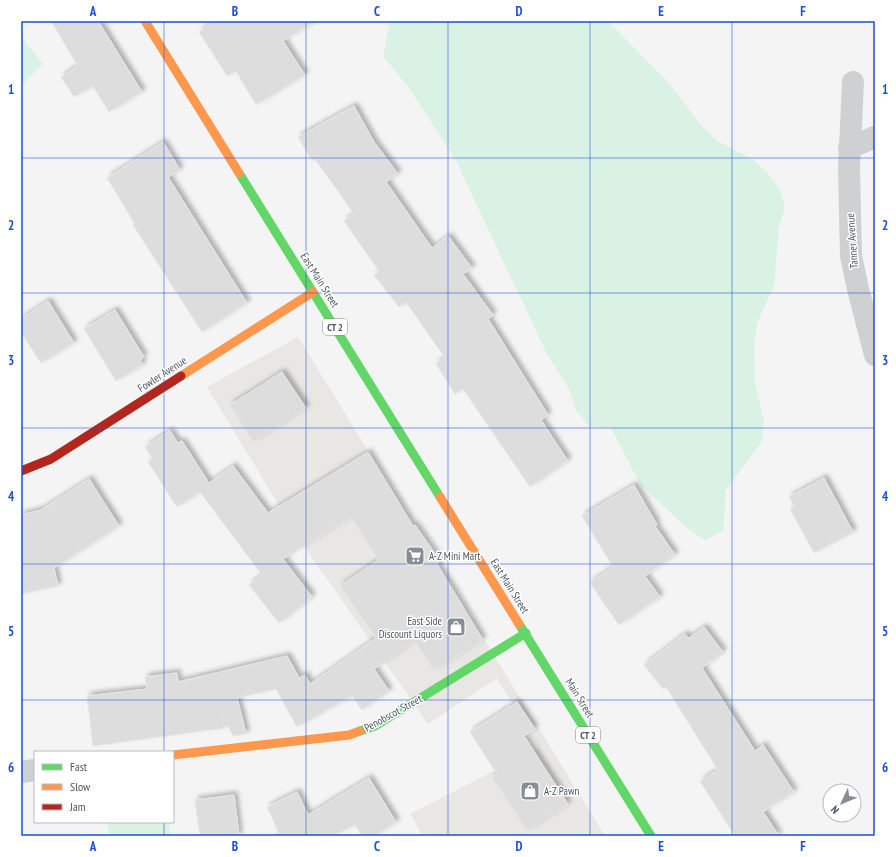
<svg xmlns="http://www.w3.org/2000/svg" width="896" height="857" viewBox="0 0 896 857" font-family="'PT Sans Narrow',sans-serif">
  <defs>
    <filter id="shadow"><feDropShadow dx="3.5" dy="-3.5" stdDeviation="2" flood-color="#0004"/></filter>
  </defs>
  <rect width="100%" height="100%" fill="#f4f4f4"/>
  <!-- commercial -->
  <polygon fill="#e8e7e3" points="298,337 605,836 423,836 410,814 539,748 497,678 428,724 302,543 207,387"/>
  <!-- green -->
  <g fill="#d9f2e3">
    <polygon points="390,21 608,21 666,80 702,126 716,140 752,159 767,172 779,188 785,207 779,226 774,286 757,323 754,343 755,383 764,422 762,441 726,490 723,531 705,540 687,528 640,484 611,428 590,427 576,411 570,391 547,354 456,161 410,89 383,56"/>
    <polygon points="21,37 43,64 21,86"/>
    <polygon points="107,822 169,822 170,836 110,836"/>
  </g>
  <!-- building -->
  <g fill="#ddddde" stroke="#e5e6e7" filter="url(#shadow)">
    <polygon points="51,21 98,21 142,92 109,112 93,86 74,97 61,77 78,66"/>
    <polygon points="216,21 316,21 283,41 305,75 256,105 236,71 227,76 199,32"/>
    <polygon points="354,106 374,142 398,174 386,182 432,248 448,236 472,268 463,274 493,315 488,319 548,415 541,420 568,461 530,487 463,389 455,394 436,364 445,358 406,302 399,307 374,275 379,271 344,221 354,214 315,159 312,161 298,137"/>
    <polygon points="163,142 180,170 168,177 247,303 202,332 133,225 135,224 107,178"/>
    <polygon points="48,301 74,343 41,363 21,332 21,319"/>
    <polygon points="115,310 144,357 140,360 143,365 116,381 84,329"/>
    <polygon points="282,372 306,408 253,442 230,405"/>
    <polygon points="170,431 178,443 182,441 209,483 233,466 268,513 368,452 413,526 415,525 440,561 437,564 483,640 433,670 415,641 374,669 389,691 362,710 352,696 297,727 276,689 237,698 246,734 233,736 223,716 225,728 93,746 87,696 147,689 145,677 177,673 178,682 287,656 299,678 305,675 310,684 376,638 340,586 378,560 351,517 283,559 312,597 279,623 249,585 262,575 200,492 177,507 148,462 153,459 145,447"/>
    <polygon points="824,478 853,532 814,553 790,509 795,507 789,497"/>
    <polygon points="89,479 119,526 54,568 58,586 21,594 21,515 41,510"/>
    <polygon points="634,485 657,525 655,526 675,555 645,576 660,597 619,625 590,583 613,567 582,516"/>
    <polygon points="704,627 723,652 702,668 755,751 763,745 794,792 763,812 779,836 735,836 700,781 718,770 666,687 663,689 644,665 685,634 689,638"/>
    <polygon points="517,702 535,729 524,736 568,804 527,831 492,777 497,774 470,732"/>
    <polygon points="369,778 396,822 374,836 362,836 355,825 332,836 274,836 279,833 267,807 297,792 308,815"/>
    <polygon points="234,795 239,836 200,836 195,800"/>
  </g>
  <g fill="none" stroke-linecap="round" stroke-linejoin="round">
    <!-- street -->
    <g stroke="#ced0d2" stroke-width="22">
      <polyline points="853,82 849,168 851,256 858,289 875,355"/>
      <polyline points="849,148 875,137"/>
      <polyline points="21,772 35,770"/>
    </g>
    <!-- fast -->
    <g stroke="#63d668" stroke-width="9">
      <polyline points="239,173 440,497"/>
      <polyline points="519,624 651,836"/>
      <polyline points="360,731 375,726 526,633"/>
    </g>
    <!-- slow -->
    <g stroke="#ff974d" stroke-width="9">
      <polyline points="145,21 239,173"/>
      <polyline points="181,376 313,292"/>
      <polyline points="440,497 519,624"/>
      <polyline points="173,755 349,735 360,731"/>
    </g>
    <!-- jam -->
    <polyline stroke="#b3261e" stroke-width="9" points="21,471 51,459 181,376"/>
  </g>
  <!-- grid -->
  <path fill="none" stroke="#1d4ed8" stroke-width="1" stroke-opacity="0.55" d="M164 21V752M306 21V836M448 21V836M590 21V836M732 21V836M21 158H875M21 293H875M21 428H875M21 564H875M21 700H875M164 822V836"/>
  <!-- icons -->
  <defs>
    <g id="supermarket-square" transform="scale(1)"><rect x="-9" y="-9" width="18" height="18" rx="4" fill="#868d94" stroke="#fff"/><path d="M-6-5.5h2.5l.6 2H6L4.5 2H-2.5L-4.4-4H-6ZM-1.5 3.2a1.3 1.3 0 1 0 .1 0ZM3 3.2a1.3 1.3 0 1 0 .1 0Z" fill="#fff"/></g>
    <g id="shop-square" transform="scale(1)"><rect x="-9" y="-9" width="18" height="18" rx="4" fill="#868d94" stroke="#fff"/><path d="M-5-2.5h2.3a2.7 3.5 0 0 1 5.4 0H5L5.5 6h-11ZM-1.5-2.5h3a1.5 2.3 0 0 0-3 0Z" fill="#fff"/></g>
  </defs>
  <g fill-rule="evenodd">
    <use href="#supermarket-square" x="415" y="556"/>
    <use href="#shop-square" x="456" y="627"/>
    <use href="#shop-square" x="530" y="791"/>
  </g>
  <g text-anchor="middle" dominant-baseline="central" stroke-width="3" stroke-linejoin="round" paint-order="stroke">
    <!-- shield labels -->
    <g fill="#fff" stroke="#808990" stroke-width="1">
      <rect x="323" y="319" width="24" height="16" rx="3"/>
      <rect x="576" y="727" width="24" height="16" rx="3"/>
    </g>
    <g font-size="10" font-weight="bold" fill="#4a5661">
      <text x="335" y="327">CT 2</text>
      <text x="588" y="735">CT 2</text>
    </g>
    <!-- street labels -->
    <g font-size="11" fill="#4a5661" stroke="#fff">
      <text transform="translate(852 241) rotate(-94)">Tanner Avenue</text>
      <text transform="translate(320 280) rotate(58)">East Main Street</text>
      <text transform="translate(162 374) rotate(-33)">Fowler Avenue</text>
      <text transform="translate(510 586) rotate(58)">East Main Street</text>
      <text transform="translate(580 698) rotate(58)">Main Street</text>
      <text transform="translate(393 713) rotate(-29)">Penobscot Street</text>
    </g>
    <!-- poi labels -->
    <g font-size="11" fill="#4a5661" stroke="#fff" text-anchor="start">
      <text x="429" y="556">A-Z Mini Mart</text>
      <text x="442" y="621" text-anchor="end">East Side<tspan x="442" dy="13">Discount Liquors</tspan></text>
      <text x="544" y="791">A-Z Pawn</text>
    </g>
  </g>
  <!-- border -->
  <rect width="896" height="857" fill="none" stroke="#ffffff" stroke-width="44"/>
  <!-- legend -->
  <rect x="34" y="751" width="140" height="72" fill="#ffffff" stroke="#b7bbc0"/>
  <rect x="42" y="764" width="20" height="6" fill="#63d668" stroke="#b7bbc0"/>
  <text x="70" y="771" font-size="12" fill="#4a5661">Fast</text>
  <rect x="42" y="784" width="20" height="6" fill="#ff974d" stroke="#b7bbc0"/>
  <text x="70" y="791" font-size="12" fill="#4a5661">Slow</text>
  <rect x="42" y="804" width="20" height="6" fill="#b3261e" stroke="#b7bbc0"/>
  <text x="70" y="811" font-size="12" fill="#4a5661">Jam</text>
  <!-- north arrow -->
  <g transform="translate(842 803) rotate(226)"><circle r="19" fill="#ffffff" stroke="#b7bbc0"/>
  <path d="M0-3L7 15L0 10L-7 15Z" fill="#868d94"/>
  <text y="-6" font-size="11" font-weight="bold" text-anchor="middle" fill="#4a5661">N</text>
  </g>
  <rect x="22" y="22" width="852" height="813" fill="none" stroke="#1d4ed8" stroke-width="1.5"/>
  <g font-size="13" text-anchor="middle" font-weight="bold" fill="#1d4ed8">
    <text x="93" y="16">A</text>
    <text x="235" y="16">B</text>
    <text x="377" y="16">C</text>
    <text x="519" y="16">D</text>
    <text x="661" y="16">E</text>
    <text x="803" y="16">F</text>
    <text x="11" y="94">1</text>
    <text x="885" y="94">1</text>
    <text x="11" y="230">2</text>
    <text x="885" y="230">2</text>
    <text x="11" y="365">3</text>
    <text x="885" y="365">3</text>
    <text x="11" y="501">4</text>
    <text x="885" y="501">4</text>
    <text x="11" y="636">5</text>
    <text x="885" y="636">5</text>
    <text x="11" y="772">6</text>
    <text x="885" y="772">6</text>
    <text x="93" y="851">A</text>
    <text x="235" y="851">B</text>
    <text x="377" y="851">C</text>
    <text x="519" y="851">D</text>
    <text x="661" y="851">E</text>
    <text x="803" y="851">F</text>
  </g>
</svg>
